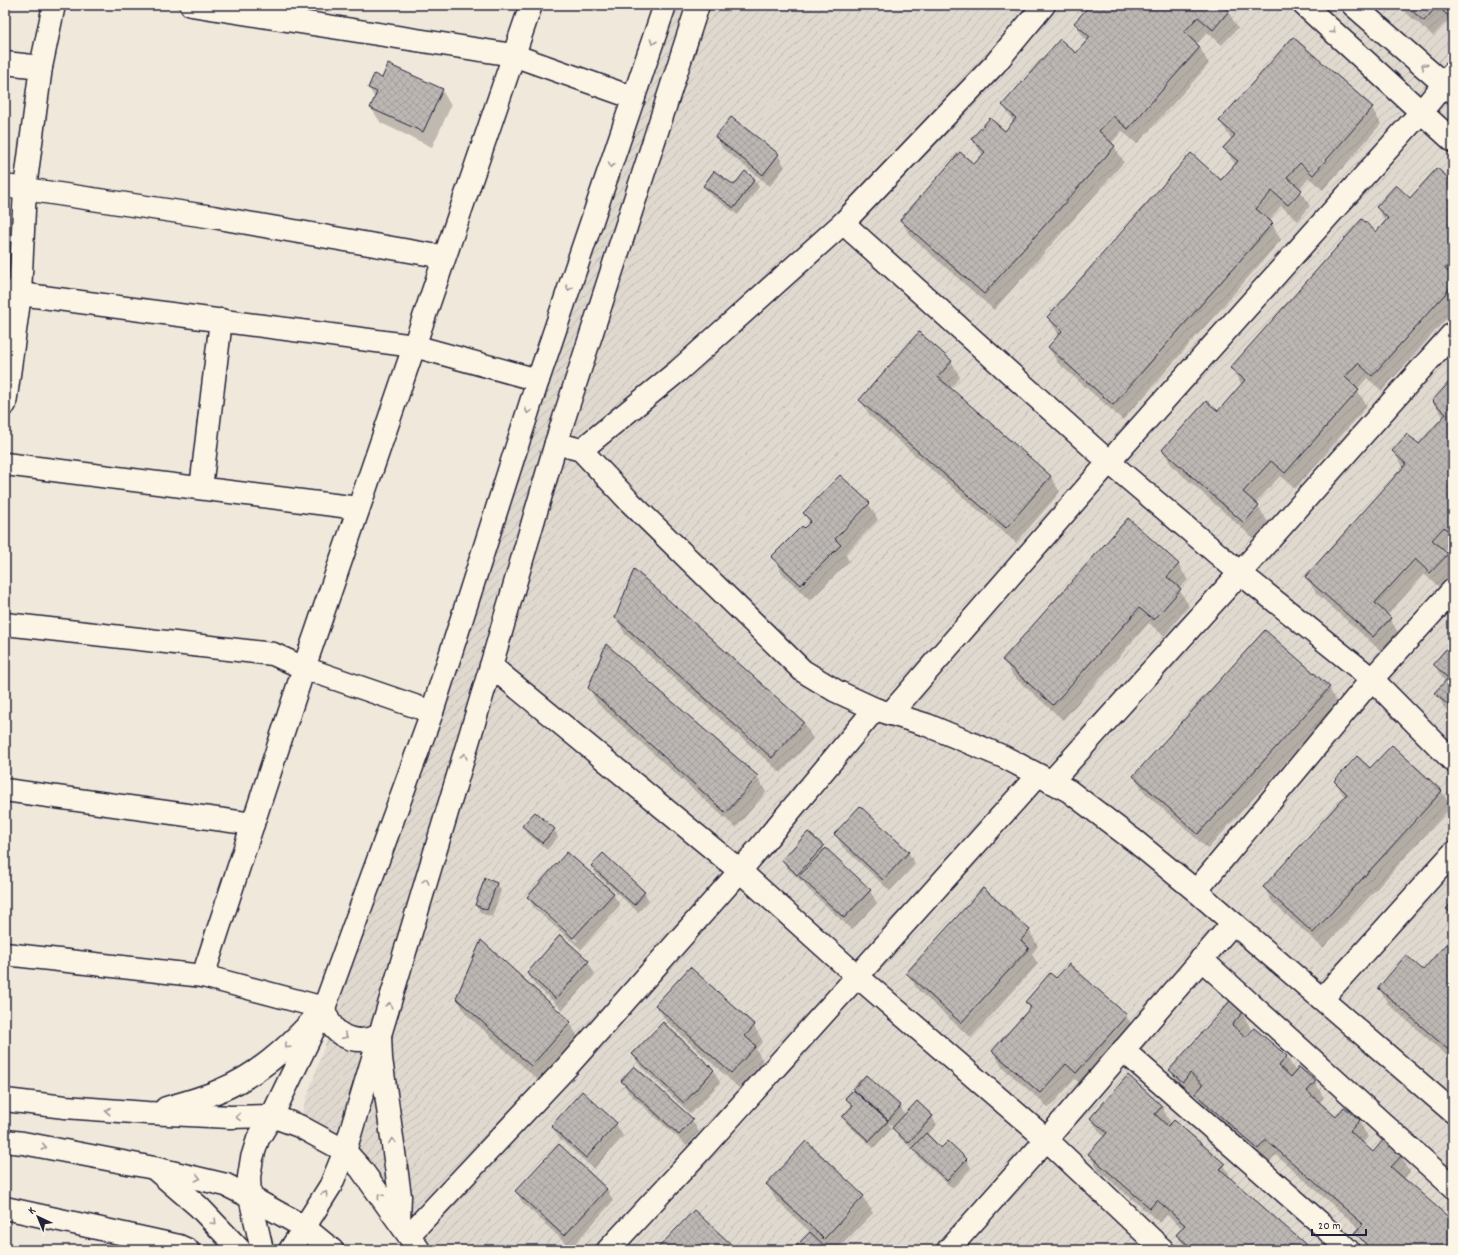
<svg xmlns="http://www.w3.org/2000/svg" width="1458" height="1255" viewBox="0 0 1458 1255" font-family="Dekko,sans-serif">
  <defs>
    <pattern id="industrial-furrows" width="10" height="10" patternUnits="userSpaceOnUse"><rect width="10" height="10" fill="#e0d9cf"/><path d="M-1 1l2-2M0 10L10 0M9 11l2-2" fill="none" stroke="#c0bab3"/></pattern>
    <pattern id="building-cross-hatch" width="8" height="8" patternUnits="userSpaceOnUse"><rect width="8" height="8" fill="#bcb7b3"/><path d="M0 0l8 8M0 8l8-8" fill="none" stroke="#a19d9b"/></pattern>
  </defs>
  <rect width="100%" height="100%" fill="#efe8db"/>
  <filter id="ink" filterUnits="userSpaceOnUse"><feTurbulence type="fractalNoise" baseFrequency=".025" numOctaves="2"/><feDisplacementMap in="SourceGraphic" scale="8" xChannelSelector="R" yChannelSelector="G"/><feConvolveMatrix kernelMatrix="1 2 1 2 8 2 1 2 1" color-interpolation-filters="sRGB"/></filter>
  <g filter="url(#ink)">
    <!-- industrial -->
    <polygon fill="url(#industrial-furrows)" points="678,5 1453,5 1453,1250 430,1250 299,1121"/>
    <!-- shadow -->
    <g fill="#0003" fill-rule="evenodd">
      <polygon points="1091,5 1231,5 1227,10 1238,28 1222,45 1207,32 1196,45 1200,48 1209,64 1137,144 1122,131 1111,144 1114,146 1124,162 994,310 910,236 901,220 974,166 983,156 973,139 1005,133 1014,122 1003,105 1076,54 1087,41 1084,39 1075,23"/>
      <polygon points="1397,5 1453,5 1453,27 1447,21 1433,36"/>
      <polygon points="383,79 442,90 451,106 432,147 381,123 371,108 375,99 369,88"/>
      <polygon points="1372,108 1381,124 1323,190 1309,178 1299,189 1310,206 1298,221 1281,206 1269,221 1272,224 1281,240 1123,420 1058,363 1049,348 1059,335 1048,317 1221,182 1236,166 1225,148 1232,140 1220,121"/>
      <polygon points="731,118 778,155 785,167 770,186 723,149 716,137"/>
      <polygon points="754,179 759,187 738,215 709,194 704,186 735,187"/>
      <polygon points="1453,184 1453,311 1382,391 1367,378 1357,390 1367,406 1295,489 1280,476 1255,504 1258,506 1268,522 1253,538 1172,466 1163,450 1218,413 1242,385 1231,368 1376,233 1386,222 1377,208 1410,199"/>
      <polygon points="951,361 960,377 950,389 1051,477 1060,492 1016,543 870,416 861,400"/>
      <polygon points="1453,379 1453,542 1444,552 1453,565 1453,574 1440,588 1424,574 1387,616 1390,619 1399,634 1383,653 1316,593 1307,577 1404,468 1393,451 1419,445 1444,418 1433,401"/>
      <polygon points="869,504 878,520 845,554 849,561 810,601 782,573 773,557 810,524 804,513"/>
      <polygon points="1178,564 1188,580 1179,589 1189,606 1164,636 1149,623 1063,720 1013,676 1004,660"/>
      <polygon points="635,571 804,723 813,739 781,773 625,634 616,617"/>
      <polygon points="1453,643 1453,716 1445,709 1436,693 1445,682 1434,664"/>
      <polygon points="589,688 757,777 766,792 736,828 598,704"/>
      <polygon points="1329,688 1338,704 1208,849 1144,792 1135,777"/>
      <polygon points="1392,747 1442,792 1451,807 1323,948 1273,903 1264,887 1345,798 1335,781 1370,770"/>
      <polygon points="524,826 554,829 558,837 547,850 528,834"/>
      <polygon points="836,834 908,852 915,864 890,891 842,846"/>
      <polygon points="823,847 825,850 870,891 877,903 852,930 807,888 803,881 802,882 787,868 783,861"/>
      <polygon points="603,854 644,893 649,900 638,912 596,874 592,866"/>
      <polygon points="497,884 501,891 492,917 481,913 476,905"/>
      <path d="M613 894 620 905 581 949 535 909 528 897ZM536 904 578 941 577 942 536 907Z"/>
      <polygon points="1453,903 1453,918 1448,909"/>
      <polygon points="1029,930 1038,946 1032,954 1038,964 971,1038 917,989 908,973"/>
      <polygon points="561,937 588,962 595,974 563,1010 535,985 528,973"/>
      <polygon points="1453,937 1453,1061 1388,1004 1379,988 1423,971"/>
      <polygon points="1056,980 1126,1016 1136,1031 1085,1088 1075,1079 1049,1108 1002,1067 993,1051 1030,1009 1027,1002"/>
      <polygon points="457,998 570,1023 579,1039 540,1082 466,1014"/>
      <polygon points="656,1005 754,1026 763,1042 756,1049 764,1063 740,1089 666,1021"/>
      <polygon points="1242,1013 1251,1029 1244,1037 1286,1056 1296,1072 1315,1082 1324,1098 1319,1103 1336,1118 1359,1121 1368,1137 1362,1144 1373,1153 1401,1156 1410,1172 1404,1179 1453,1222 1453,1250 1367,1250 1357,1233 1360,1229 1276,1155 1268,1165 1206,1110 1196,1093 1192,1097 1179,1086 1170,1070"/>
      <polygon points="663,1023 714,1071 720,1083 691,1114 640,1066 633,1055"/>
      <polygon points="634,1067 692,1120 699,1132 687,1146 629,1093 622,1081"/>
      <polygon points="1128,1077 1162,1107 1171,1124 1224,1165 1233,1181 1311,1250 1186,1250 1178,1235 1183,1229 1167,1215 1160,1223 1098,1170 1089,1154 1104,1137 1101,1134 1091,1119"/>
      <polygon points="855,1089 900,1106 905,1115 917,1103 932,1117 937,1125 927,1135 941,1149 948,1142 967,1160 971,1168 952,1188 917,1156 914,1149 913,1150 898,1136 894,1128 888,1122 891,1129 874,1148 848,1125 843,1117 852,1107 846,1098 859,1096"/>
      <polygon points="582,1093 616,1124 623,1136 594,1169 559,1138 552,1126"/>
      <polygon points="806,1143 863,1197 873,1213 837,1250 793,1250 810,1232 776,1200 767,1184"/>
      <polygon points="607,1189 613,1201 571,1248 523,1203 516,1191"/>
      <polygon points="694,1211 731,1246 733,1249 734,1248 736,1250 660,1250"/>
    </g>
    <!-- building -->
    <g fill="url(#building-cross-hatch)" stroke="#22223b">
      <polygon points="1090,5 1222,5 1229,11 1213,30 1198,17 1184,32 1200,47 1128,129 1113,116 1099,131 1115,146 984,294 900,220 960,152 974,164 985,152 971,139 990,118 1005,131 1016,118 1002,105 1060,39 1076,53 1090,37 1074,23"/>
      <polygon points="1405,5 1453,5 1453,20 1437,6 1424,21"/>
      <polygon points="1293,37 1373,107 1313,175 1300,163 1287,177 1302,190 1288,205 1272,191 1256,209 1273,223 1113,405 1048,347 1062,331 1047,317 1191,153 1221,180 1238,161 1223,148 1235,135 1219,121"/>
      <polygon points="388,64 443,89 423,132 370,108 377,92 368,88 374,74 382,78"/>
      <polygon points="731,117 779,154 763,175 715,137"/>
      <polygon points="1437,168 1453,182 1453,260 1445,269 1453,276 1453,285 1372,376 1358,363 1345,377 1359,390 1285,473 1271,461 1243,492 1259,506 1244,523 1162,450 1206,401 1218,411 1245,380 1230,368 1362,219 1376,232 1388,218 1376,207 1396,185 1410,198"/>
      <polygon points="714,171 734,185 745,171 755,179 734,208 703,186"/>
      <polygon points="919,332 952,361 938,377 1051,476 1006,528 859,400"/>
      <polygon points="1453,378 1453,535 1444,527 1432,540 1448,554 1430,573 1415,559 1375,603 1391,618 1373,637 1305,577 1406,464 1392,451 1407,434 1419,444 1446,414 1432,401"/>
      <polygon points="840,475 870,503 835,539 841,545 801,585 771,557 802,526 804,528 811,521 803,513"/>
      <polygon points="1128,518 1179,564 1167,577 1181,589 1154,620 1139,608 1053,705 1002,660"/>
      <polygon points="634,569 804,722 772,758 615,618"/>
      <polygon points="1265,630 1330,687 1198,834 1133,776"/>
      <polygon points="1453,641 1453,709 1434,693 1448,678 1433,664"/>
      <polygon points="606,644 758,776 726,813 588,688"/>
      <polygon points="1392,745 1442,791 1313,933 1263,887 1347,794 1334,781 1357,756 1370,768"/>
      <polygon points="860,806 909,852 883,880 834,834"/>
      <polygon points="535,812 555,829 542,843 522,826"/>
      <polygon points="808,832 824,846 797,875 782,860"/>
      <polygon points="826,848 871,890 844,918 799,876"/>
      <polygon points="567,852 614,893 573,938 527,897"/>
      <polygon points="603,853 645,892 634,905 591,866"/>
      <polygon points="485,878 497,883 487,910 475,905"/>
      <polygon points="983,888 1030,930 1021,940 1029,948 961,1023 906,973"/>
      <polygon points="1453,901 1453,914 1446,909"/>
      <polygon points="560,935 589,961 556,999 527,973"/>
      <polygon points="1453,936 1453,1054 1378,988 1406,955 1423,970"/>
      <polygon points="481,940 571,1022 531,1066 456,998"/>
      <polygon points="1069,964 1127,1015 1076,1073 1066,1064 1040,1093 992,1051 1031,1007 1025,1002 1050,973 1056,978"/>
      <polygon points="690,967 755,1025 745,1036 756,1046 731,1073 655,1005"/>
      <polygon points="1230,1001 1243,1012 1232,1025 1246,1037 1254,1028 1287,1056 1279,1066 1291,1077 1299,1067 1316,1081 1307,1091 1336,1117 1344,1107 1360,1120 1350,1131 1373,1152 1384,1139 1402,1155 1391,1167 1453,1221 1453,1250 1372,1250 1355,1233 1363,1224 1266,1140 1258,1149 1195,1094 1203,1085 1190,1073 1183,1082 1169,1070"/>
      <polygon points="663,1022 714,1070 684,1103 632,1054"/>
      <polygon points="634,1066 693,1119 679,1135 621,1081"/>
      <polygon points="866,1075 901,1106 888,1120 853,1089"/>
      <polygon points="1128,1075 1162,1106 1155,1114 1168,1126 1174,1120 1225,1164 1220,1169 1312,1250 1194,1250 1176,1235 1185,1225 1157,1200 1150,1208 1088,1154 1107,1133 1090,1118"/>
      <polygon points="853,1090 888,1121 869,1141 842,1117 853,1105 845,1098"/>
      <polygon points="582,1091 617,1123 586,1158 551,1126"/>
      <polygon points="917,1101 933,1116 908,1143 892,1128"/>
      <polygon points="926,1133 941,1148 948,1141 967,1159 947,1181 912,1148"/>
      <polygon points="806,1141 864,1196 824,1239 766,1184"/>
      <polygon points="559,1144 607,1189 564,1236 515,1191"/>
      <polygon points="694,1210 732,1245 728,1250 660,1250 658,1248"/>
      <polygon points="810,1232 829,1250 792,1250"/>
    </g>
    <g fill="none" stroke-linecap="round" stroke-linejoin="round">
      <!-- minor casing -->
      <g stroke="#22223b" stroke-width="25">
        <g id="minor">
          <polyline points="191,5 513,55 634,98"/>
          <polyline points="1304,5 1453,141"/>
          <polyline points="1353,5 1453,92"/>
          <polyline points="5,63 41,67"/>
          <polyline points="5,186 213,217 444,257"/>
          <polyline points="843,223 1109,462 1240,573 1372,679 1453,761"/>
          <polyline points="5,292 414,346 538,380"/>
          <polyline points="5,404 20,294 25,188 41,67 54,5"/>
          <polyline points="556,443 581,450 630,502 803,671 836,691 875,709 927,725 1004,757 1069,791 1136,842 1196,891 1453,1112"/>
          <polyline points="581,450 678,371 843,223 995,64 1044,5"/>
          <polyline points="5,464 358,508"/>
          <polyline points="201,488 221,320"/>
          <polyline points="5,624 273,654 304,668 432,712"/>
          <polyline points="491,666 740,871 857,976 1046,1139 1163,1250"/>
          <polyline points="890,714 1109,462 1421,112 1453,73"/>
          <polyline points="1051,782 1240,573 1453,333"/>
          <polyline points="5,790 253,824"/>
          <polyline points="1196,891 1372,679 1453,590"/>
          <polyline points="5,954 203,976 324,1008"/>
          <polyline points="1201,959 1453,1187"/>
          <polyline points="203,976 304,668 531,5"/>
          <polyline points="1322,999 1453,853"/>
          <polyline points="1123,1050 1319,1222 1348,1250"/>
          <polyline points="5,1208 179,1246 188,1250"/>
          <polyline points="409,1235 566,1068 740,871 875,709"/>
          <polyline points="608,1250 702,1149 1038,775"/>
          <polyline points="948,1250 1039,1148 1233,923"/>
        </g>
      </g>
      <!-- major casing -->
      <g stroke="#22223b" stroke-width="25">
        <g id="major">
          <path d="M324 1008C331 1036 354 1047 380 1035L381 1059 386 1094 400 1196 399 1221"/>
          <polyline points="5,1100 65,1107 147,1113 230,1117 272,1116 299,1126 345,1151 361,1169 419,1250"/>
          <path d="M166 1108C184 1103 203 1098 221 1090 257 1075 285 1050 311 1022"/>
          <polyline points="5,1141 23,1143 154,1168 226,1185 250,1197 304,1227 332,1250"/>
          <polyline points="156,1170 199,1207 240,1250"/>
          <polyline points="262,1250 250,1197 249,1177 252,1158 258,1139 272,1116 324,1008 432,712 538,380 665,5"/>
          <polyline points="290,1250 331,1185 345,1151 491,666 556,443 698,5"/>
        </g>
      </g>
      <!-- minor -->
      <use href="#minor" stroke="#fcf5e5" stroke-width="22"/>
      <!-- major -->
      <use href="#major" stroke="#fcf5e5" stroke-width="22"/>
    </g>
    <!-- one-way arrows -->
    <defs><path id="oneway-chevron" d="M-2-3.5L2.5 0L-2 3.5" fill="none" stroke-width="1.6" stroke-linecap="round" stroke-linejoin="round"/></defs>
    <g stroke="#9a9698">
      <use href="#oneway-chevron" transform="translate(1333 31) rotate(42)"/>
      <use href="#oneway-chevron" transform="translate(653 42) rotate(109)"/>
      <use href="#oneway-chevron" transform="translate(1424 66) rotate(-139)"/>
      <use href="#oneway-chevron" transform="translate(611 165) rotate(109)"/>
      <use href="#oneway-chevron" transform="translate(569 288) rotate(109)"/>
      <use href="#oneway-chevron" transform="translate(528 411) rotate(108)"/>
      <use href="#oneway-chevron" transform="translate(464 756) rotate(-73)"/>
      <use href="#oneway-chevron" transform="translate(426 881) rotate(-73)"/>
      <use href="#oneway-chevron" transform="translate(389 1005) rotate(-73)"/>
      <use href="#oneway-chevron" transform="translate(345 1036) rotate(26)"/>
      <use href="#oneway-chevron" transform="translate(287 1046) rotate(138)"/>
      <use href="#oneway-chevron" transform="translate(108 1111) rotate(-176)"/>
      <use href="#oneway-chevron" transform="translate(238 1117) rotate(179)"/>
      <use href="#oneway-chevron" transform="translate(392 1141) rotate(-98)"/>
      <use href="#oneway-chevron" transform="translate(44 1147) rotate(11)"/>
      <use href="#oneway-chevron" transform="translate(198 1178) rotate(13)"/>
      <use href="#oneway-chevron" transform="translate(325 1194) rotate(-59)"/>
      <use href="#oneway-chevron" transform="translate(380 1196) rotate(-126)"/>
      <use href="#oneway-chevron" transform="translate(214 1222) rotate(45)"/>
    </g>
  </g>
  <!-- margin -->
  <rect width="1458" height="1255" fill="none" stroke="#fcf5e5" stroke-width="20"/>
  <rect x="10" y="10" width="1438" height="1235" fill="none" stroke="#22223b" stroke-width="1.5" filter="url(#ink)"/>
  <!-- north arrow -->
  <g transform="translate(38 1217) rotate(316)" stroke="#fcf5e5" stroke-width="3" paint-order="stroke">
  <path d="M0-3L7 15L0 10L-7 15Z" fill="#22223b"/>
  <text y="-6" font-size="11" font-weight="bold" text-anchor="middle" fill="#22223b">K</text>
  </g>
  <!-- scale -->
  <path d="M1312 1229v6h54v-6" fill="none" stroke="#22223b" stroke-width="2"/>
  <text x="1318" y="1229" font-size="12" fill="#22223b" stroke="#fcf5e5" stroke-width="3" paint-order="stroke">20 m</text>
</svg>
